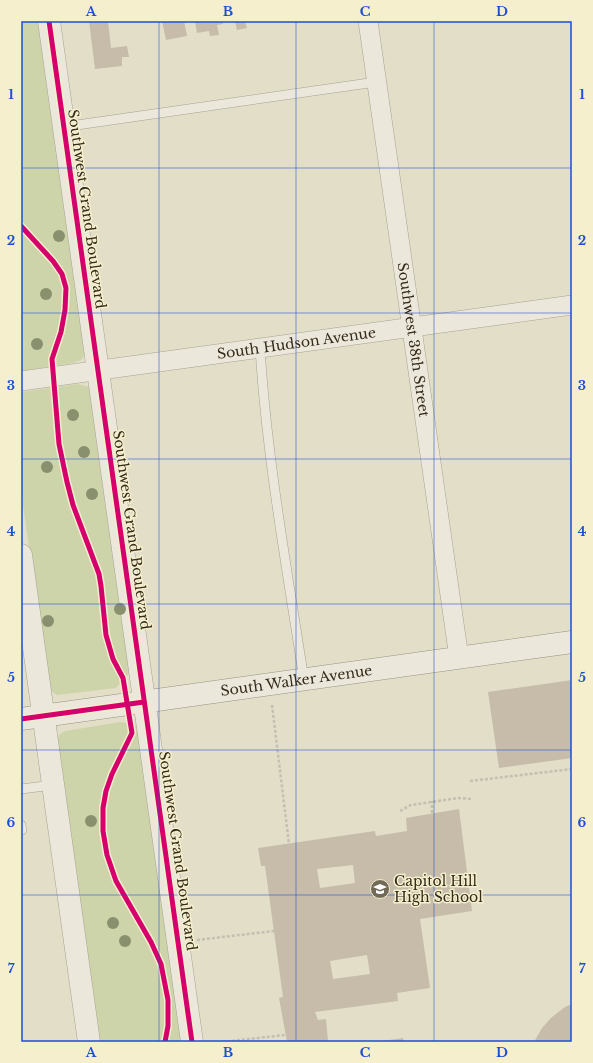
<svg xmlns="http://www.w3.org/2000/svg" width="593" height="1063" viewBox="0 0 593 1063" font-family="'Libre Baskerville',serif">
  <rect width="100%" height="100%" fill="#e3dec8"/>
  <!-- green -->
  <g fill="#ced4aa">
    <polygon points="21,21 41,21 85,354 81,360 73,363 21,371"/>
    <polygon points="78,384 89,387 93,395 130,672 116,688 57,695 50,690 48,681 21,491 21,392"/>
    <polygon points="121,722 138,725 184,1042 100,1042 57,739 60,734 65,731"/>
  </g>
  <!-- building -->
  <g fill="#c6bca9" fill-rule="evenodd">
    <polygon points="89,21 108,21 111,48 127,46 129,57 122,57 122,66 95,69"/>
    <polygon points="162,21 184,21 187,36 166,40"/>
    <polygon points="195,21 223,21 223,24 217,25 219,35 210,36 209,31 197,33"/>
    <polygon points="235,21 245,21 247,28 237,30"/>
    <polygon points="572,680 572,758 499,768 488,692"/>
    <path d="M459 809 472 911 420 919 430 988 397 993 398 1001 315 1012 318 1020 326 1019 328 1041 287 1042 279 998 283 997 265 866H261L258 848 375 831 376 836 407 831 406 818ZM353 865 355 883 320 888 317 869ZM367 955 370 974 333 979 330 961Z"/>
    <polygon points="572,1004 572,1042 534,1042 542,1028 552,1017 565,1007"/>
    <polygon points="403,1038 404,1042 382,1042 382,1041"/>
  </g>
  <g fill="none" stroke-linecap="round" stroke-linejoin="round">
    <!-- service casing -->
    <g stroke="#a7a292" stroke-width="10">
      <g id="service">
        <polyline points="63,127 376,82"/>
        <path d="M260 348C267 460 287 569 304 680"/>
        <polyline points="21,789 53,785"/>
        <polyline points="21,825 22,830"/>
      </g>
    </g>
    <!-- minor casing -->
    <g stroke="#a7a292" stroke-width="20">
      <g id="minor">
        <path id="s1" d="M368 21 459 658"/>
        <path id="s2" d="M21 381 572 305"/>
      </g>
    </g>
    <!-- tertiary casing -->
    <g stroke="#a7a292" stroke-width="23">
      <g id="tertiary">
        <polyline points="49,21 192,1042"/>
        <polyline points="21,555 89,1042"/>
      </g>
    </g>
    <!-- secondary casing -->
    <g stroke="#979282" stroke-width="23">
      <g id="secondary">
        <path id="s3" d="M21 719 572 642"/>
      </g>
    </g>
    <!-- path -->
    <g stroke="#c3bfb1" stroke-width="2.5" stroke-dasharray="3 2" stroke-linecap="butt">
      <polyline points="272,705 289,844"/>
      <polyline points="470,781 572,769"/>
      <polyline points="400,811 411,805 458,798 471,799"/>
      <polyline points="432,813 432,801"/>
      <polyline points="197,940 274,931"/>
      <polyline points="222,1042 285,1035"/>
    </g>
    <!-- service -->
    <use href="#service" stroke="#ebe7da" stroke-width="9"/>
    <!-- minor -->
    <use href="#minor" stroke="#ebe7da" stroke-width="19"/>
    <!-- tertiary -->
    <use href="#tertiary" stroke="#ebe7da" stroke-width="22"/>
    <!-- secondary -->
    <use href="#secondary" stroke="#ebe7da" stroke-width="22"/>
    <!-- cycleway casing -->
    <g stroke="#f5efcd" stroke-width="8">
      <g id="cycleway">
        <polyline points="49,21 192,1042"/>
        <polyline points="21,226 53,261 62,274 66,288 65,310 61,332 52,359 59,444 67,482 73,505 99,574 101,586 106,635 113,659 123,678 132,733 112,774 106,791 103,808 103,831 107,855 116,881 151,942 161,964 168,1000 168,1026 165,1042"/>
        <polyline points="21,719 144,702"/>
      </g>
    </g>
    <!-- cycleway -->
    <use href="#cycleway" stroke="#d6006c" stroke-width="5"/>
  </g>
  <!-- trees -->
  <g fill="#89906d">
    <circle cx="59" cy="236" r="6"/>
    <circle cx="46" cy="294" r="6"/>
    <circle cx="37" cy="344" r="6"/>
    <circle cx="73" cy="415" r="6"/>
    <circle cx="84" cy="452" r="6"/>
    <circle cx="47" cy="467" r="6"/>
    <circle cx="92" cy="494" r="6"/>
    <circle cx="120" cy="609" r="6"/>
    <circle cx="48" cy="621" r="6"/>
    <circle cx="91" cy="821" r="6"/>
    <circle cx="113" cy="923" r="6"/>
    <circle cx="125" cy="941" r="6"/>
  </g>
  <!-- grid -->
  <path fill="none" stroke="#1d4ed8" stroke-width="1" stroke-opacity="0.55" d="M159 21V1042M296 21V1042M434 21V1042M21 168H572M21 313H572M21 459H572M21 604H572M21 750H572M21 895H572"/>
  <!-- icons -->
  <defs>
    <g id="school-disc" transform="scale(1)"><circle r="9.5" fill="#726a58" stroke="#f5efcd"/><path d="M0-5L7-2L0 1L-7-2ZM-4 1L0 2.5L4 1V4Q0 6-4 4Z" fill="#fff"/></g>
  </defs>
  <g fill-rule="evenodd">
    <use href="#school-disc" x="380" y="889"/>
  </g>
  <g text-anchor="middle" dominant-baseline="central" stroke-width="3" stroke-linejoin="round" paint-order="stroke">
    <!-- street labels -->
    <g font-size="14" fill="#352b1b" stroke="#f5efcd">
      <text transform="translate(87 209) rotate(82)">Southwest Grand Boulevard</text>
      <text stroke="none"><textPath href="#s1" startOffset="322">Southwest 38th Street</textPath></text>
      <text stroke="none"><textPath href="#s2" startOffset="278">South Hudson Avenue</textPath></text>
      <text transform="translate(132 530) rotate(82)">Southwest Grand Boulevard</text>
      <text stroke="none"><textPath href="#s3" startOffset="278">South Walker Avenue</textPath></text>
      <text transform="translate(178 851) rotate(82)">Southwest Grand Boulevard</text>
    </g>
    <!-- poi labels -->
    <g font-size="14" fill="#352b1b" stroke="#f5efcd" text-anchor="start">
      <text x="394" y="881">Capitol Hill<tspan x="394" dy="16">High School</tspan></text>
    </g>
  </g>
  <!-- border -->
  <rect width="593" height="1063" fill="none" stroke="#f5efcd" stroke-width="44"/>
  <rect x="22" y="22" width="549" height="1019" fill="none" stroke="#1d4ed8" stroke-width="1.5"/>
  <g font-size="13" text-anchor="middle" font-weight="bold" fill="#1d4ed8">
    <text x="91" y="16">A</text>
    <text x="228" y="16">B</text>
    <text x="365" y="16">C</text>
    <text x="502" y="16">D</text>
    <text x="11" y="99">1</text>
    <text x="582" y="99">1</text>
    <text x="11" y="245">2</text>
    <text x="582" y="245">2</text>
    <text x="11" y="390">3</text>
    <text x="582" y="390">3</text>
    <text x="11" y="536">4</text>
    <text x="582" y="536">4</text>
    <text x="11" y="682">5</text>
    <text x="582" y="682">5</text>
    <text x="11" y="827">6</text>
    <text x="582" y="827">6</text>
    <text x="11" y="973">7</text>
    <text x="582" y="973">7</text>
    <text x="91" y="1057">A</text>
    <text x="228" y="1057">B</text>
    <text x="365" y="1057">C</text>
    <text x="502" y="1057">D</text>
  </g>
</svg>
